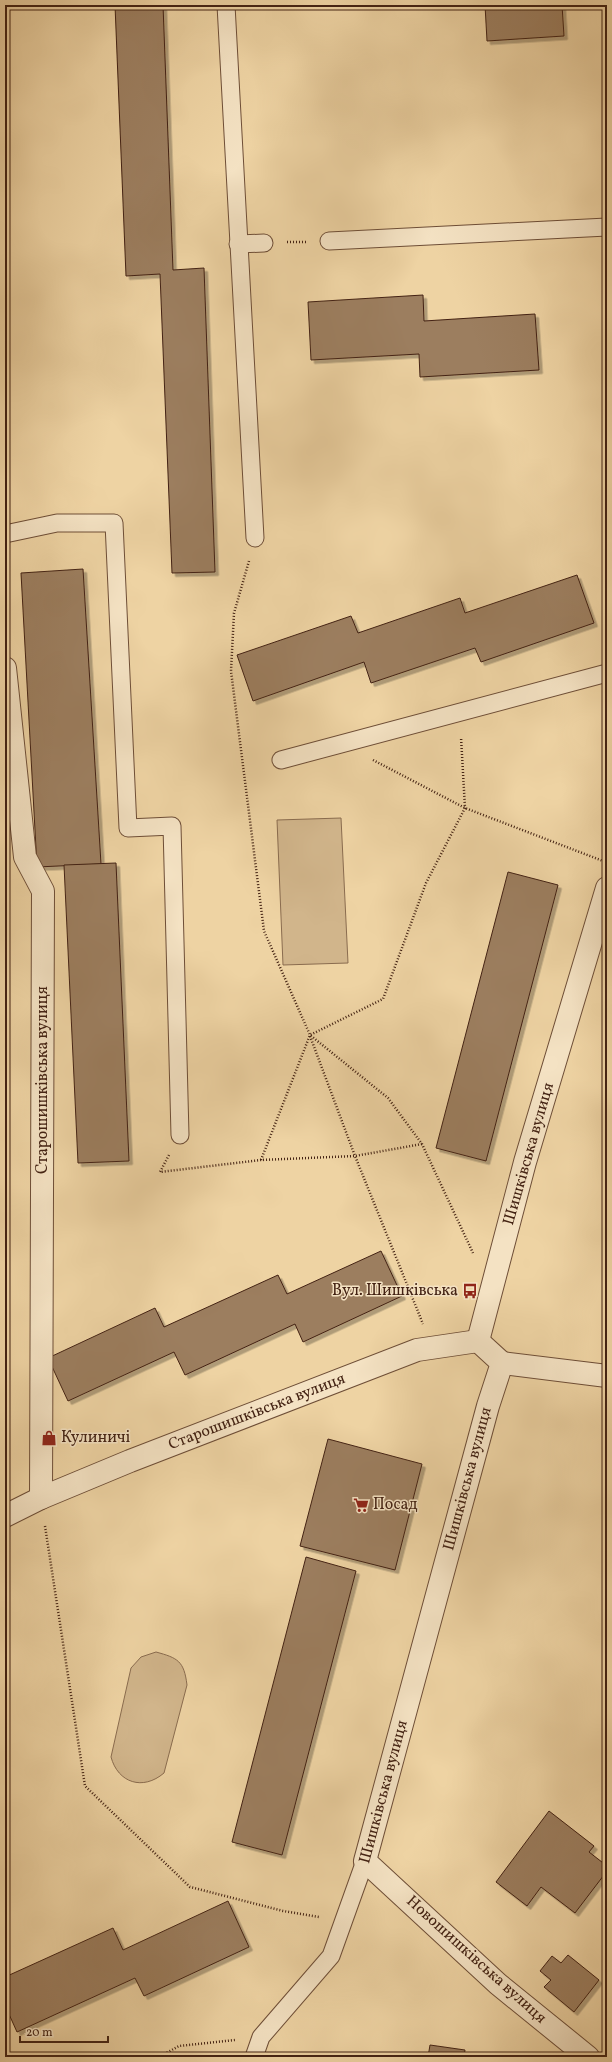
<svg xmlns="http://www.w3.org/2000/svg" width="612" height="2062" viewBox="0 0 612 2062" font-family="Vollkorn,serif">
  <defs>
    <filter id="shadow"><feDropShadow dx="3.5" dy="3.5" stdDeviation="0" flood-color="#0004"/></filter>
  </defs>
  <rect width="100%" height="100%" fill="#eed3a3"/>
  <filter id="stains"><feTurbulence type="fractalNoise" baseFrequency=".005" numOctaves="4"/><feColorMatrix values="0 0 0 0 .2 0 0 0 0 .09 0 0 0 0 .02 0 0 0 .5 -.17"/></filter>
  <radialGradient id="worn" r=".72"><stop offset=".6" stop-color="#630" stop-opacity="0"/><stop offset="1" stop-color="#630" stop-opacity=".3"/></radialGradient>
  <!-- green -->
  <g fill="#d1b58b" stroke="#8a6c4f">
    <polygon points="341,818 348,963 283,965 277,820"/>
    <path d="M156 1652C178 1658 184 1661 187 1685L164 1773C143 1791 118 1783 111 1757L131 1668 141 1657Z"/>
  </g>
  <!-- building -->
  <g fill="#9c7e5e" stroke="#432213" filter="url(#shadow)">
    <polygon points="115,5 163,5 173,270 204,268 215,572 172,573 160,274 126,276"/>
    <polygon points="485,5 562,5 564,36 487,41"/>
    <polygon points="423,295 424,321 535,314 539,370 420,377 419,354 311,360 308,302"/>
    <polygon points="83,569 101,864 37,867 21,573"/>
    <polygon points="577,575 594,623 481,662 475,648 371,683 364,662 253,701 237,655 351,616 358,633 460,598 465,613"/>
    <polygon points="116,863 129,1161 78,1163 64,865"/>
    <polygon points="508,872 558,885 486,1161 436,1148"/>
    <polygon points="381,1251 402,1296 303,1342 295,1324 185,1375 174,1352 68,1401 48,1358 155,1308 164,1327 278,1275 287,1294"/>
    <polygon points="328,1439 422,1464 395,1570 300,1546"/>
    <polygon points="306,1557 356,1571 282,1855 232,1842"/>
    <polygon points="549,1811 594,1846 589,1852 607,1866 607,1871 575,1913 541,1887 527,1906 496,1882"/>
    <polygon points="228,1901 249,1947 144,1996 135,1978 17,2032 8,2012 5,2013 5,1977 113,1928 123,1950"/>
    <polygon points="568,1955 599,1980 574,2012 544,1987 551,1980 540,1971 552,1956 561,1963"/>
    <polygon points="430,2045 465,2050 464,2057 428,2057"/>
  </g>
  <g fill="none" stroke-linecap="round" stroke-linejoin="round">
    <!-- service casing -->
    <g stroke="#6e4e37" stroke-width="19">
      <g id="service">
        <polyline points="226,5 255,538"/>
        <polyline points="329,241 607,227"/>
        <polyline points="238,244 264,243"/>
        <polyline points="5,534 57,523 114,523 128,828 172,826 180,1135"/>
        <polyline points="281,760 607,673"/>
        <polyline points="254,2057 261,2037 331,1956 365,1861"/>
      </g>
    </g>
    <!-- pedestrian casing -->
    <g stroke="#6e4e37" stroke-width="24">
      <polyline id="pedestrian" points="5,668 25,857 43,891 41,1498"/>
    </g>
    <!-- minor casing -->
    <g stroke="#6e4e37" stroke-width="24">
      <g id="minor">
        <polyline points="478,1341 502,1363 488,1406 365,1861 498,1984 588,2057"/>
        <polyline points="478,1341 525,1162 607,888"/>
        <polyline points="502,1363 607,1376"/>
        <polyline points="5,1516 41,1498 130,1461 417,1350 478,1341"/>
      </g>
    </g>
    <!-- path -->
    <g stroke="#432213" stroke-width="2.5" stroke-dasharray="1 2" stroke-linecap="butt">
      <polyline points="287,242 306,242"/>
      <polyline points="249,561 234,613 231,671 264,931 310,1035 388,1098 422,1144 473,1253"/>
      <polyline points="373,760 465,808 603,861"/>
      <polyline points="310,1036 355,1156 423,1324"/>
      <polyline points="169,1155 160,1172 261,1160 355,1156 422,1144"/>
      <polyline points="261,1160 310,1035 383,999 426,883 465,808 461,737"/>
      <polyline points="45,1526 85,1786 190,1887 283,1911 319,1917"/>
      <polyline points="159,2057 179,2046 235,2040"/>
    </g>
    <!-- service -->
    <use href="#service" stroke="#f4e2c3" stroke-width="17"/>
    <!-- pedestrian -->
    <use href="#pedestrian" stroke="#f4e2c3" stroke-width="22"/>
    <!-- minor -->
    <use href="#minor" stroke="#f4e2c3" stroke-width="22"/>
  </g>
  <!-- icons -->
  <defs>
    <g id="bus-bare" transform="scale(1.2)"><path d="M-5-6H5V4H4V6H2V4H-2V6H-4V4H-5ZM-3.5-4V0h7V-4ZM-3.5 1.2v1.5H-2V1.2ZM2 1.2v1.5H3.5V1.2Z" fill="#8f2418" stroke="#f4e2c3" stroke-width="2.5" paint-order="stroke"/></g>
    <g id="shop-bare" transform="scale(1.2)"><path d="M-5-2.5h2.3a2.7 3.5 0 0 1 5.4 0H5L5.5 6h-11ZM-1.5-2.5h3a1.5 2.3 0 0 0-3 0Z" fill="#8f2418" stroke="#f4e2c3" stroke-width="2.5" paint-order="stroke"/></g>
    <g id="supermarket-bare" transform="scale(1.2)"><path d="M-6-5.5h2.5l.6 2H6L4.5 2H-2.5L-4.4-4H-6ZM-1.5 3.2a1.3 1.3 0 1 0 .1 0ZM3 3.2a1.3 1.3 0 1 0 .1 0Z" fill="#8f2418" stroke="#f4e2c3" stroke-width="2.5" paint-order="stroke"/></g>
  </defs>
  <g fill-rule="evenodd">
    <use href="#bus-bare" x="470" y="1291"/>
    <use href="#shop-bare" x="49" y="1438"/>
    <use href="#supermarket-bare" x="361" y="1505"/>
  </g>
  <g text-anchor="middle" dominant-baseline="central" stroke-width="3" stroke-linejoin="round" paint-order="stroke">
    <!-- street labels -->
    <g font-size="16" fill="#432213" stroke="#f4e2c3">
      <text transform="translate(43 1080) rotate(-90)">Старошишківська вулиця</text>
      <text transform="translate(529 1154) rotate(-74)">Шишківська вулиця</text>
      <text transform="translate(257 1412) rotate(-21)">Старошишківська вулиця</text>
      <text transform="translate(468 1479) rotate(-75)">Шишківська вулиця</text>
      <text transform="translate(384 1792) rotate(-75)">Шишківська вулиця</text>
      <text transform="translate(476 1960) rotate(42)">Новошишківська вулиця</text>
    </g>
    <!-- poi labels -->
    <g font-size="16" fill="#432213" stroke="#f4e2c3" text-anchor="start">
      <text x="458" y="1291" text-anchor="end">Вул. Шишківська</text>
      <text x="61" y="1438">Кулиничі</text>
      <text x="373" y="1505">Посад</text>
    </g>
  </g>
  <!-- margin -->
  <rect width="612" height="2062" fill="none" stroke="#eed3a3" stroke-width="20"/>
  <rect x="6" y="6" width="600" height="2050" fill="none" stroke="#432213" stroke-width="2"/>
  <rect x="10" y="10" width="592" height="2042" fill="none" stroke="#432213"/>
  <!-- scale -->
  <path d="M20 2036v6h88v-6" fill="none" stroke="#432213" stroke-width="2"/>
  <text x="26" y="2036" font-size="12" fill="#432213" stroke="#f4e2c3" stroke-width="3" paint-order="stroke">20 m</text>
  <rect width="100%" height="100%" filter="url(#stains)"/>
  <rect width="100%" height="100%" fill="url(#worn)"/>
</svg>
